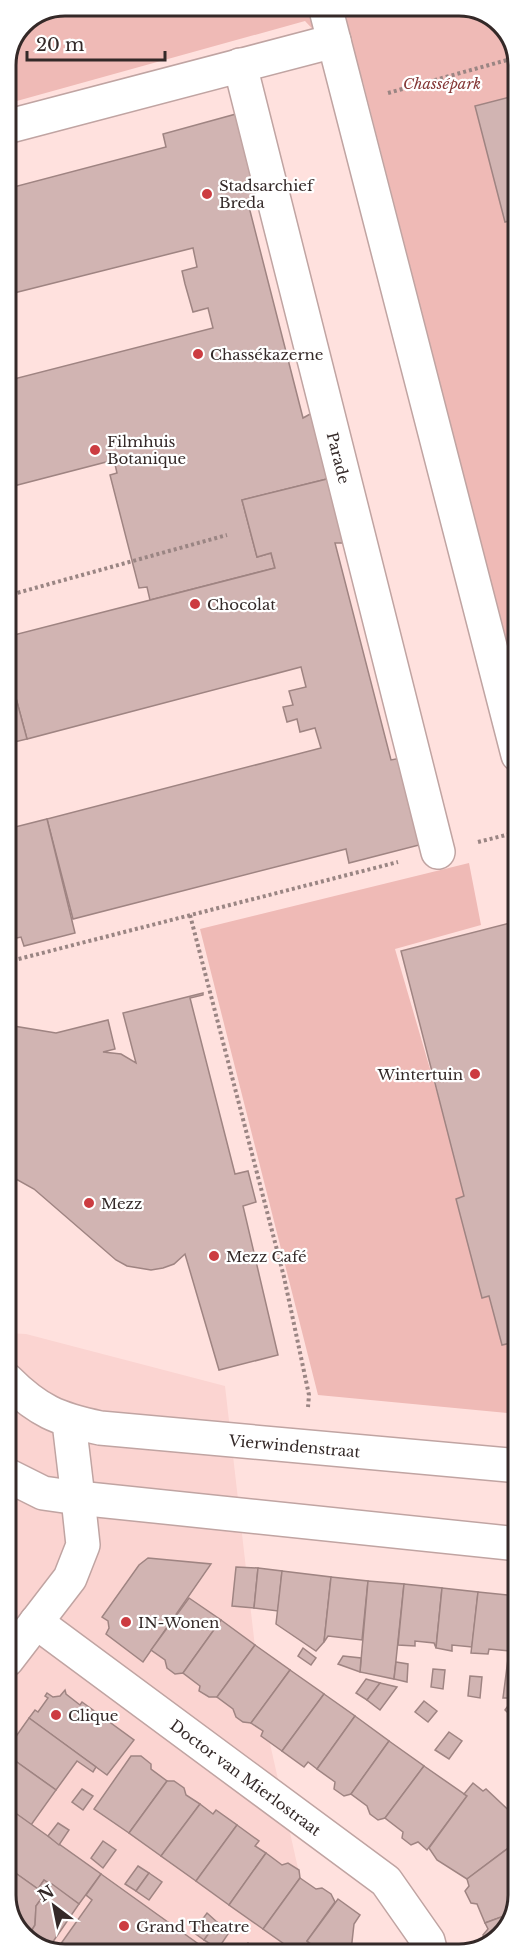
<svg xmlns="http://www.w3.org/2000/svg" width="525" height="1960" viewBox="0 0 525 1960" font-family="'Libre Baskerville',serif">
  <rect width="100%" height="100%" fill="#ffe1de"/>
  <!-- built -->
  <polygon fill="#fbd4d1" points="7,1333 26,1334 225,1386 262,1708 317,1953 58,1954 26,1939 7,1906"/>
  <!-- green -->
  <g fill="#efbab6">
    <polygon points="66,6 467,6 499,21 518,54 518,687 363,82 305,21 6,104 6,65 24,23"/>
    <polygon points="469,863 481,925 395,949 519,1374 519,1414 318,1395 200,929"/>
  </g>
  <!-- building -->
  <g fill="#d1b4b2" stroke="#9f8482" stroke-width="1.5">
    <polygon points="518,95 518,219 505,222 475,106"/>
    <polygon points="236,114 258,201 248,203 303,418 312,413 327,479 242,500 257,557 271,553 275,568 150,600 147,587 139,588 110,475 117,473 114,460 6,488 6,381 213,328 208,308 193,312 185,284 182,271 197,267 193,248 6,295 6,189 166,147 163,134"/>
    <polygon points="327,479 345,543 335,543 391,760 401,758 423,844 349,863 346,849 73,919 47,819 321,748 315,728 300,732 297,719 287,722 283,707 293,705 289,691 306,687 301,667 27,739 6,661 6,637 275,568 271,553 257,557 242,500"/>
    <polygon points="6,661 27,739 6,744"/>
    <polygon points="47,819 75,933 24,946 21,937 7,940 7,829"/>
    <polygon points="518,921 519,1341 502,1345 489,1296 482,1298 456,1199 464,1196 401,951"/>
    <polygon points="203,993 203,995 190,998 235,1174 248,1171 256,1202 243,1206 278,1355 219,1370 185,1254 174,1264 163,1268 151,1270 127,1266 116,1260 34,1189 7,1174 7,1025 56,1033 108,1020 115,1049 103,1052 121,1054 136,1063 123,1013"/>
    <polygon points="148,1558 211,1564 143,1662 106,1634 109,1628 108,1621 102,1617 139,1565"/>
    <polygon points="236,1567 258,1568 254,1608 232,1606"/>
    <polygon points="258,1568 282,1571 278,1611 254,1608"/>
    <polygon points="282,1571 331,1577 324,1642 316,1651 276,1624"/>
    <polygon points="331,1577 368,1581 362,1640 328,1636 324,1642"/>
    <polygon points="368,1581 404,1584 394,1679 360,1672"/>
    <polygon points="404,1584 442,1588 436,1648 434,1643 415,1641 415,1646 398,1645"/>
    <polygon points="442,1588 478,1592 472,1647 452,1645 452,1651 436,1648"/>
    <polygon points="478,1592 516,1596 510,1651 489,1649 488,1654 471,1653"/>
    <polygon points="516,1596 519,1597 519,1691 513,1698 503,1698"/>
    <polygon points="189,1598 221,1620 183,1673 175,1674 167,1668 165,1660 151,1650"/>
    <polygon points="221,1620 255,1645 217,1697 209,1697 199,1691 200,1686 183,1673"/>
    <polygon points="255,1645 290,1670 251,1723 243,1722 236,1717 233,1709 217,1697"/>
    <polygon points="303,1648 316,1658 311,1665 298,1656"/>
    <polygon points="343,1656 361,1658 360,1672 338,1664"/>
    <polygon points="396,1662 408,1664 407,1682 394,1679"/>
    <polygon points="433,1669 445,1670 443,1689 431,1687"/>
    <polygon points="290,1670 324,1694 282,1751 261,1736 263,1731 251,1723"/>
    <polygon points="470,1676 482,1677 480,1698 468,1696"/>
    <polygon points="366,1679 380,1683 367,1700 356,1693"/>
    <polygon points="380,1683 397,1687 380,1710 367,1700"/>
    <polygon points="65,1690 66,1694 80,1705 82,1702 134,1740 107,1775 29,1718 35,1710 38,1712 48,1698 45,1696 47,1693 53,1697 60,1696"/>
    <polygon points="519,1691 519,1724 505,1710"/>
    <polygon points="324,1694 355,1716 317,1769 308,1762 304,1767 282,1751"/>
    <polygon points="424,1701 437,1711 428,1722 415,1712"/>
    <polygon points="355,1716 389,1741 351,1794 344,1796 334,1789 335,1782 317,1769"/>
    <polygon points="29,1718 96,1767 93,1772 77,1761 56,1790 7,1755 7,1749"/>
    <polygon points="449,1732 462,1741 449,1759 435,1750"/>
    <polygon points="389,1741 424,1766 385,1818 378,1820 370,1814 367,1806 351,1794"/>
    <polygon points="7,1755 56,1790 31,1825 7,1807"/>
    <polygon points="131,1756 141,1756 151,1764 151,1769 167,1781 129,1833 94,1809"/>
    <polygon points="424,1766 467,1796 427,1850 418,1842 411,1845 402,1838 403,1832 385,1818"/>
    <polygon points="167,1781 174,1781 184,1788 186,1795 200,1804 161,1856 129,1833"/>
    <polygon points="473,1783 483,1791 486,1789 519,1820 519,1840 467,1879 437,1860 429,1848 467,1796 464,1794"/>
    <polygon points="82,1789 93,1796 83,1810 72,1802"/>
    <polygon points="200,1804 213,1814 216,1810 237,1825 196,1881 161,1856"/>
    <polygon points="7,1807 101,1874 79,1904 44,1880 38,1889 7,1867"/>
    <polygon points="58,1823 69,1830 59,1845 48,1836"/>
    <polygon points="237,1825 259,1841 255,1846 266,1853 229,1905 196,1881"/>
    <polygon points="519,1840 519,1895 512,1913 485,1923 477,1904 471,1903 465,1891 469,1886 467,1879"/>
    <polygon points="103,1841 116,1850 103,1868 91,1858"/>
    <polygon points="266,1853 282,1865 288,1863 299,1870 300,1878 263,1929 229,1905"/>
    <polygon points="138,1866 149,1873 136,1891 125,1884"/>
    <polygon points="7,1867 38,1889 44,1880 51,1885 36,1906 35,1925 27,1938 7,1906"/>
    <polygon points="149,1873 162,1882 149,1900 136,1891"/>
    <polygon points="101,1874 211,1953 55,1952 92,1900 86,1895"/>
    <polygon points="300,1878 316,1889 322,1888 331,1894 335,1902 307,1941 309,1943 301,1953 297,1953 263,1929"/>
    <polygon points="52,1884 79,1904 48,1949 27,1938 35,1925 36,1906"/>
    <polygon points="338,1899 360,1915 354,1924 351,1951 368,1953 368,1948 394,1951 394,1953 323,1953 307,1941"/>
    <polygon points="207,1913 217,1922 204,1940 193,1932"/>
    <polygon points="512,1913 504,1933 486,1944 483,1935 488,1929 485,1923"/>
    <polygon points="217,1922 230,1931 218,1949 204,1940"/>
    <polygon points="248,1943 261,1953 241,1953"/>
  </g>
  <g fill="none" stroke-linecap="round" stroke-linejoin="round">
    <!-- street casing -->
    <g stroke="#c0a4a2" stroke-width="36">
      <g id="street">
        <polyline points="325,6 518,755"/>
        <path id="s1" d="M240 65 438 852"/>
        <polyline points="6,127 334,41"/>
        <path id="s2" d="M36 1622 386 1881 428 1941 431 1953"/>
        <polyline points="7,1660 70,1578 83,1545 78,1498"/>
      </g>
    </g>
    <!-- secondary casing -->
    <g stroke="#c0a4a2" stroke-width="36">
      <g id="secondary">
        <path id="s3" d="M7 1380C38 1411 58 1419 100 1428L519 1466"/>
        <polyline points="69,1422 78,1498"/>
        <polyline points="7,1475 43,1493 78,1498 519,1544"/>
      </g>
    </g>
    <!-- path -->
    <g stroke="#9a8583" stroke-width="4" stroke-dasharray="3 3" stroke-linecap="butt">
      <polyline points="388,93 518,57"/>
      <polyline points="6,596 227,535"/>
      <polyline points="478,842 518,832"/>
      <polyline points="190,915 284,1277 309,1395 308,1407"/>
      <polyline points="7,962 398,862"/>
    </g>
    <!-- street -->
    <use href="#street" stroke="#fff" stroke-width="33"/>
    <!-- secondary -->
    <use href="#secondary" stroke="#fff" stroke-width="33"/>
  </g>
  <!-- markers -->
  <g fill="#cc3c41" stroke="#fff" stroke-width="2">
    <circle cx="207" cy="194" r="6"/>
    <circle cx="198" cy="354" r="6"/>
    <circle cx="95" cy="450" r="6"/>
    <circle cx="195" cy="604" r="6"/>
    <circle cx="475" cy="1074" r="6"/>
    <circle cx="89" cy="1203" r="6"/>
    <circle cx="214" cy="1256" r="6"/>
    <circle cx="126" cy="1622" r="6"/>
    <circle cx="56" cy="1715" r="6"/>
    <circle cx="124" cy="1926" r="6"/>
  </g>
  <g text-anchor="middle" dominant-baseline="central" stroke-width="4.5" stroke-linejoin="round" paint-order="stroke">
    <!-- park labels -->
    <g font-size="15" font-style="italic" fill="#863a39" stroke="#fff">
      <text x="442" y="83">Chassépark</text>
    </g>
    <!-- poi labels -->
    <g font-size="15" fill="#342928" stroke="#fff" text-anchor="start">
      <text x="219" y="185">Stadsarchief<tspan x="219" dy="17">Breda</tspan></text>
      <text x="210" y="354">Chassékazerne</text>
      <text x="107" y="441">Filmhuis<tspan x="107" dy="17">Botanique</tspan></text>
      <text x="207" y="604">Chocolat</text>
      <text x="463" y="1074" text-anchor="end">Wintertuin</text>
      <text x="101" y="1203">Mezz</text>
      <text x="226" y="1256">Mezz Café</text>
      <text x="138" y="1622">IN-Wonen</text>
      <text x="68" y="1715">Clique</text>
      <text x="136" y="1926">Grand Theatre</text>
    </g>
    <!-- street labels -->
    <g font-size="15" fill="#342928" stroke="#fff">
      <text stroke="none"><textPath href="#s1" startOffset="405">Parade</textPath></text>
      <text stroke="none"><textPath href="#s3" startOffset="302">Vierwindenstraat</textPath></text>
      <text stroke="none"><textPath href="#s2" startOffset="261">Doctor van Mierlostraat</textPath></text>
    </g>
  </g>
  <!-- crop -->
  <path d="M0 0H525V1960H0ZM65 16H459A49 49 0 0 1 508 65V1895A49 49 0 0 1 459 1944H65A49 49 0 0 1 16 1895V65A49 49 0 0 1 65 16Z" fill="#fff" fill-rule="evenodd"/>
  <path fill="none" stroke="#342928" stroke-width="3" d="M65 16H459A49 49 0 0 1 508 65V1895A49 49 0 0 1 459 1944H65A49 49 0 0 1 16 1895V65A49 49 0 0 1 65 16Z"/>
  <!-- north arrow -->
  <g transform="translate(54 1906) rotate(328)" stroke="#ffffff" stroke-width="4.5" paint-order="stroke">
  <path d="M0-4.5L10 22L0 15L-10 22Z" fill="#342928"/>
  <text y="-9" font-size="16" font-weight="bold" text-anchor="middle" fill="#342928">N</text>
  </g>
  <!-- scale -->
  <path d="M27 51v9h138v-9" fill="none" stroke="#342928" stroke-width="3"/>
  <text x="36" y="51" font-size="18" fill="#342928" stroke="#ffffff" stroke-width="4.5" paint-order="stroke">20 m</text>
</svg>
